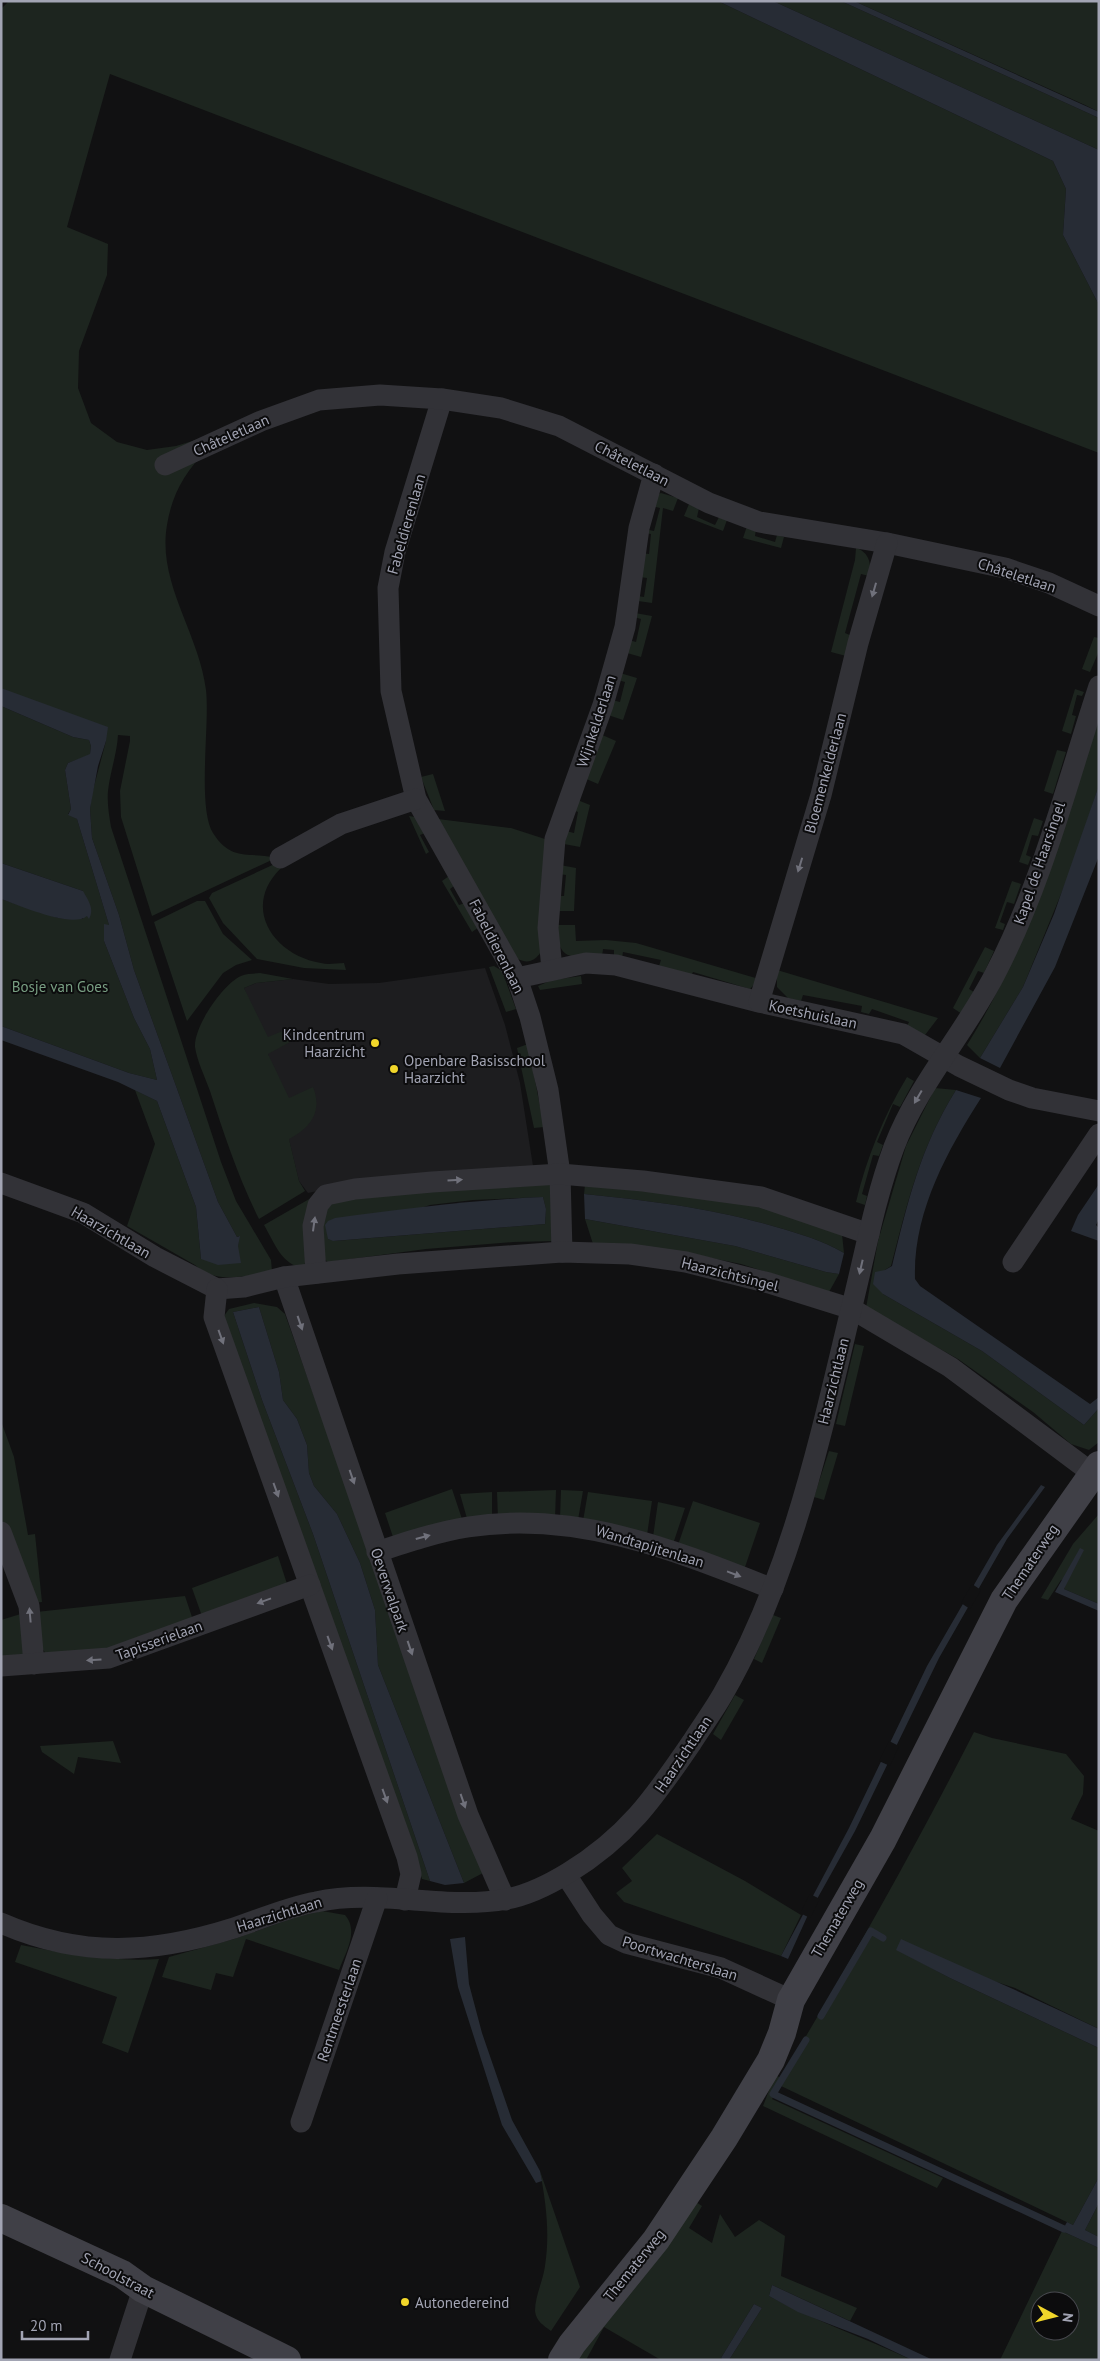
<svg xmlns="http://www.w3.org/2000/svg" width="1100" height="2361" viewBox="0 0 1100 2361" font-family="'PT Sans',sans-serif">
  <rect width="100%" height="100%" fill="#111112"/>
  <!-- built -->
  <polygon fill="#1d1d1f" points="485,968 505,1025 520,1083 533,1166 354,1183 308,1193 299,1181 268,1054 244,988 256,983 293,979 329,984 379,983"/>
  <!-- green -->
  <g fill="#1d251f" fill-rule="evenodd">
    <path d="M9 1H718L1053 161 1066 189 1063 235 1099 305V453L110 74 67 227 108 244 107 275 79 351 78 388 91 423 117 442 147 450 176 446 199 439 207 450C185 472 172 494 167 525 157 583 199 633 206 690 210 724 197 807 213 833 232 863 250 851 276 858L152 916 121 817 120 791 130 741V736L118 735C117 754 110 772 108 791 107 803 109 815 111 827L221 1162 236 1201 271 1260 272 1271 268 1273C243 1276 215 1284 195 1265L127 1226 155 1144 135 1090 157 1101 196 1207 201 1259 238 1245 239 1236 237 1237 218 1202 134 970 119 915 92 838 90 809 92 794 106 741 1 688V9Z"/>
    <polygon points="773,1 841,1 1099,118 1099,150"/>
    <polygon points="854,1 1099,1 1099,112 1085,105"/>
    <polygon points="661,493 678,498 673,511 663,508 652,603 638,601 638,596 644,597 647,578 640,577 642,553 649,554 651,534 644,533 644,529 654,531 660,508 648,505 656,495"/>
    <polygon points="689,504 699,508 697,517 715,525 719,517 727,520 723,531 684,516"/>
    <polygon points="747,526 756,529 755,536 775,542 777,535 784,537 781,548 743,538"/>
    <path d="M856 548C869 552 872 564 869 576L861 574 845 633 852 636 846 656 831 652 855 560Z"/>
    <polygon points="635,613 652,616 641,657 627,653 629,640 636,642 641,619 634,617"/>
    <polygon points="1094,637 1099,638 1099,651 1090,672 1082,669"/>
    <polygon points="620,673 637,678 623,720 608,715 612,700 620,702 625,682 618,680"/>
    <polygon points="1075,689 1084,692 1082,696 1077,695 1072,715 1076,716 1071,734 1062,731"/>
    <polygon points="1,706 73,737 89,740 91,746 90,755 68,763 65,770 71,809 68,814 77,819 109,925 104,925 104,941 134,1018 150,1049 157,1080 129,1073 1,1026 1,899 58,918 83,919 83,891 1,863"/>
    <path d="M1099 719V785L1070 872 1023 987 980 1058 967 1045C1030 945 1061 831 1099 719Z"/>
    <polygon points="600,734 616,741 598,784 584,778"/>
    <polygon points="1057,750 1066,752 1053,794 1044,791"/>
    <polygon points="433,774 445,811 434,810 421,777"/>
    <polygon points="575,799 590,805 580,847 564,844 566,831 574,833 578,812 572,810"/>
    <polygon points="409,816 415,817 425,833 420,835 429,852 426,854"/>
    <polygon points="1034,818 1043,821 1038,836 1032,835 1026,855 1031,857 1028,865 1019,862"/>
    <path d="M438 819 511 828 548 840 541 952C534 962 527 964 516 958Z"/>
    <path d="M279 862 281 868C241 907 273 955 321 963 328 965 337 963 344 963L346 970 304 968 257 959 223 923 209 898 212 893Z"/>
    <polygon points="560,865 576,868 574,911 557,911 558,896 564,896 566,875 559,874"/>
    <polygon points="449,876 455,885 450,889 459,905 465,903 479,927 472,932 442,881"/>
    <polygon points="1012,881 1021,884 1014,904 1007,902 1000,922 1005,924 1003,930 995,928"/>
    <polygon points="197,901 205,901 223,934 252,960 236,965 223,973 187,1021 154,922"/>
    <path d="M556 925H575L576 941 606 940 636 943 759 979 750 989 693 972 690 978 659 966 661 960 623 952 622 958H614V950L603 949 602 957C569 957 559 962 556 925Z"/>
    <polygon points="985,947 994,951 984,973 978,971 969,989 974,992 962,1014 953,1008"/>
    <polygon points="494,966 502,971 516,1009 506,1012 489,967"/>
    <polygon points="777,970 938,1018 925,1035 906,1028 909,1022 872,1009 869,1014 861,1012 862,1006 803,995 801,1001 788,998 777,987"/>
    <path d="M260 973 293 979 256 983 244 988 268 1037 285 1030 290 1042 268 1054 289 1098 313 1087C323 1112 310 1128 289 1139L299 1181 305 1191 259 1219C238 1177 224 1134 210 1091 205 1077 197 1061 195 1047 194 1026 223 984 241 976 247 973 254 974 260 973Z"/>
    <polygon points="581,976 582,984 540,990 538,986 552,980"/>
    <polygon points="528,1044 544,1127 534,1128 517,1048"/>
    <path d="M907 1077 914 1081 900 1107 893 1104 877 1142 883 1145 879 1156 873 1155 862 1194 867 1196 865 1205 856 1202C867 1157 883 1117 907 1077Z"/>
    <path d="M935 1088 956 1090C920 1148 908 1201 891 1266L885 1270 883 1294 982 1351 1084 1425 1099 1408V1442L1089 1450 1071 1444 1033 1412 958 1359 866 1308 878 1241 906 1146Z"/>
    <path d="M551 1181 555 1241 514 1242 426 1249 328 1262 318 1255 317 1235 329 1201ZM543 1197 546 1209 545 1224 334 1241 328 1239 430 1205 473 1200Z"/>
    <path d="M585 1185 754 1203 842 1234 844 1253C822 1240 800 1234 776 1227 711 1208 652 1201 584 1194Z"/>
    <path d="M318 1194 304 1268C282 1266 274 1242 264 1225Z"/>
    <polygon points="585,1219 735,1246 826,1272 839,1274 829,1292 741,1264 696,1255 593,1244"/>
    <polygon points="254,1303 277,1307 285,1314 483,1873 464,1883 378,1665 375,1610 360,1563 337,1514 314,1486 309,1473 307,1445 297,1419 283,1400 279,1372 259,1307 233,1312 262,1400 313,1534 430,1881 422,1879 228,1334 224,1316 229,1309"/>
    <polygon points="855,1344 864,1346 845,1426 836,1424"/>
    <polygon points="1,1421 14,1457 28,1535 35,1534 42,1602 33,1603 1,1518"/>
    <polygon points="829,1451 838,1453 824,1500 814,1497"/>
    <polygon points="452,1489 463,1522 394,1540 385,1513"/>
    <polygon points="556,1490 555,1519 498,1519 497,1492"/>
    <polygon points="561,1490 583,1491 578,1520 560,1519"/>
    <polygon points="492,1492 492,1519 468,1522 460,1494"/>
    <polygon points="588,1492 652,1501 647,1535 583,1521"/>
    <polygon points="693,1501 760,1523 744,1570 678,1545"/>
    <polygon points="658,1502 685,1508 673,1544 653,1537"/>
    <polygon points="1099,1514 1099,1604 1064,1589 1068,1579 1061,1580 1048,1600 1041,1598 1073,1544"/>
    <polygon points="278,1556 288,1587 203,1619 192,1588"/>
    <polygon points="185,1596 194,1623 111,1651 46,1654 40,1645 36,1612"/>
    <polygon points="24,1613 23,1654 1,1658 1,1620"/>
    <polygon points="773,1615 781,1618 762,1663 754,1659"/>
    <polygon points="735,1695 744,1700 721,1740 713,1734"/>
    <path d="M974 1732 992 1738 1066 1754 1084 1776 1083 1794 1071 1819 1099 1831V2029L1015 1988 896 1949 950 1978 1099 2048V2177L1073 2225 781 2086 772 2099 943 2178 937 2188 763 2106 775 2075 781 2078C849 1965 914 1850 974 1732Z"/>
    <polygon points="113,1741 121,1763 78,1757 74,1774 42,1752 40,1746"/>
    <polygon points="657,1834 745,1881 801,1915 781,1956 624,1902 616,1893 632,1881 622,1868"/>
    <path d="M322 1911 345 1915C359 1931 346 1952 339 1970L246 1939 233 1977 216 1973 211 1990 162 1977 169 1957 234 1939 296 1917Z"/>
    <path d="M21 1945C67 1954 112 1962 159 1959L128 2053 102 2043 117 1997 15 1962Z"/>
    <path d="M540 2171 580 2287 551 2331C544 2326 536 2321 535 2311 535 2296 543 2281 545 2266 550 2233 546 2203 540 2171Z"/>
    <path d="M696 2202 702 2206 689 2228 712 2243 720 2214 735 2237 759 2220 785 2236 781 2276 857 2308 850 2321 772 2285 769 2296C815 2321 865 2338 912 2360H729L762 2308 754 2304 721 2358 723 2360H661L604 2327 586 2360H574Z"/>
    <polygon points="1099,2203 1099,2237 1085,2230"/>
    <path d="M1062 2231 1099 2248V2360H1000ZM1040 2301H1070V2331H1040Z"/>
  </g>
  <!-- water -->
  <g fill="#272c35">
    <polygon points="718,1 773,1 1099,150 1099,305 1063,235 1066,189 1053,161"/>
    <polygon points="841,1 854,1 1099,112 1099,118"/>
    <polygon points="1,688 108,727 106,741 98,766 90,809 92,838 119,915 134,970 218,1202 237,1237 240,1236 238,1246 241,1263 218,1265 201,1259 196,1207 157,1101 118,1082 1,1040 1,1026 129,1073 157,1080 150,1049 134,1018 104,941 104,924 109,925 77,819 68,815 71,809 65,770 68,763 90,754 91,746 89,740 73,737 1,706"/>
    <polygon points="1099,785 1099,856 1055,967 1000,1068 980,1058 1023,987 1054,914"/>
    <path d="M1 863 83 891C88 900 95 909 89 919L87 916C72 929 19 905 1 899Z"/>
    <path d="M956 1090 981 1098C946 1153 913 1213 915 1279L920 1286 1090 1404 1099 1397V1408L1084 1425 982 1351 883 1294 873 1284 875 1272 885 1270 892 1266C908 1201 920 1148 956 1090Z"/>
    <polygon points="1099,1184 1099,1219 1096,1225 1099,1228 1099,1241 1071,1231 1078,1215"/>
    <path d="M584 1194C652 1201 711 1208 776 1227 800 1234 822 1240 844 1253L839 1274 826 1272 735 1246 585 1219Z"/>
    <path d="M543 1197 546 1209 545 1224 333 1241 328 1239 325 1225 328 1221 335 1218C404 1209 473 1200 543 1197Z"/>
    <polygon points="259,1307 279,1372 283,1400 297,1419 307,1445 309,1473 314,1486 337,1514 360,1563 375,1610 378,1665 464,1883 445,1885 430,1881 313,1534 262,1400 233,1312"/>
    <polygon points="1041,1485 1045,1487 1007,1539 939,1658 855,1831 807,1917 788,1959 781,1956 849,1828 927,1666 997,1545"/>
    <polygon points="1080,1548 1084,1550 1064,1589 1099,1604 1099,1611 1055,1592"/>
    <polygon points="465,1937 469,1984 482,2033 512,2120 540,2171 542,2181 536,2183 502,2125 458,1987 450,1939"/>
    <path d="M901 1939C967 1969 1033 1997 1099 2029V2048L950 1978 896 1950Z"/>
    <polygon points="1099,2177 1099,2203 1085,2230 1099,2237 1099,2248 1062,2231 1067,2222 1073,2225"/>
    <polygon points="772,2285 933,2360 912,2360 868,2339 798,2312 769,2296"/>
    <polygon points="754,2304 762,2308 729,2360 723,2360 721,2358"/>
  </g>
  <!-- pier -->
  <g fill="#111112">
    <polygon points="972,1584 981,1590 970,1609 961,1603"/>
    <polygon points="889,1741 899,1746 890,1766 879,1761"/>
    <polygon points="810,1894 820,1899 810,1918 800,1913"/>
  </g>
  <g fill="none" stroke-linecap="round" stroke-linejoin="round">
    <!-- stream -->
    <g stroke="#272c35" stroke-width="7">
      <polyline points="821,2016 871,1931 883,1938"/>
      <polyline points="806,2040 773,2094 1064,2229"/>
    </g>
    <!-- street -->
    <g stroke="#323237" stroke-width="21">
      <polyline points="442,399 395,552 388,588 391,691 416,799 517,978 530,1017 548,1090 560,1174 562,1252"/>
      <polyline points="165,465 261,421 319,400 380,395 442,399 501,408 559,426 709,503 759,522 887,543 1005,568 1049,583 1099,606"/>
      <polyline points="280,858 341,824 416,799"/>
      <polyline points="552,969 548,928 555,839 603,705 625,627 639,528 654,474"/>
      <polyline points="517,978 586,963 616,965 759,1002 903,1034 959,1066 1009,1090 1032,1098 1099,1111"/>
      <polyline points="759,1002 821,795 858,643 887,543"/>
      <polyline points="1,1183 83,1213 155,1257 217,1289"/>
      <polyline points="1013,1262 1099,1134"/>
      <polyline points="316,1273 313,1226 318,1205 326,1195 355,1189 432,1182 560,1174 643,1181 761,1197 869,1234"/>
      <polyline points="284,1277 468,1815 505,1900"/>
      <polyline points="217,1289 244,1287 284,1277 398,1264 562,1252 630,1254 686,1262 769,1283 852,1309 950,1367 1092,1473"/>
      <polyline points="217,1289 214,1317 407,1857 411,1874 405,1900"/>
      <polyline points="1,1532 29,1606 34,1664"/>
      <path d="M377 1552C407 1542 437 1532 468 1527 576 1510 674 1550 773 1589"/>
      <polyline points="1,1666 109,1658 310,1585"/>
      <polyline points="566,1875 592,1915 609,1935 626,1943 721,1968 791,2000"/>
      <path d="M1 1923C81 1958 152 1954 234 1928 261 1919 288 1907 316 1902 379 1888 444 1911 507 1899 528 1895 550 1884 568 1873 627 1837 654 1798 692 1742 702 1726 714 1710 723 1694 790 1578 819 1443 850 1314 864 1259 874 1201 894 1147 918 1084 965 1033 995 974 1042 884 1067 783 1099 686"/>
      <polyline points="301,2122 377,1898"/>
      <polyline points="120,2360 143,2289"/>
    </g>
    <!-- secondary -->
    <g stroke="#404047" stroke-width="28">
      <polyline points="1,2218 122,2274 143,2289 287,2360"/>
      <polyline points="562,2360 572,2344 656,2240 724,2138 771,2060 782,2033 791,2000 883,1839 1004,1600 1099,1465"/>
    </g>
  </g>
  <!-- one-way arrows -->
  <defs><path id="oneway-solid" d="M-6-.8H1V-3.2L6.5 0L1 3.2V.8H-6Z" transform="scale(1.25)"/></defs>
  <g fill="#70717b">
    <use href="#oneway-solid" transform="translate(874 590) rotate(106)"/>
    <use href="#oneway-solid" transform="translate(800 865) rotate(107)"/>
    <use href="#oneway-solid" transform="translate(918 1097) rotate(120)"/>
    <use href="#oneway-solid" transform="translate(455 1180) rotate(-4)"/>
    <use href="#oneway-solid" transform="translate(314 1224) rotate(-82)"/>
    <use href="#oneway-solid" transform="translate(861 1267) rotate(103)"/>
    <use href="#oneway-solid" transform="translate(300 1323) rotate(71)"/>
    <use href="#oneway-solid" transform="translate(221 1337) rotate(70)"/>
    <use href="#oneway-solid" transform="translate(352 1477) rotate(71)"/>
    <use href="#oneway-solid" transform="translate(276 1490) rotate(70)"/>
    <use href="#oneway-solid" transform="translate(423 1537) rotate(-15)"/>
    <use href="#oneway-solid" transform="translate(734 1574) rotate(21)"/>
    <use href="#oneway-solid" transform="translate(264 1601) rotate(160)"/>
    <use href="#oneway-solid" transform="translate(30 1615) rotate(-95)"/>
    <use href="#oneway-solid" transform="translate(330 1643) rotate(70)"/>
    <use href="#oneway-solid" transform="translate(410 1648) rotate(71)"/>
    <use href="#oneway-solid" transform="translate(94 1660) rotate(176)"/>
    <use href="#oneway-solid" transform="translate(385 1796) rotate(70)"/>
    <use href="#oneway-solid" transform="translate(463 1801) rotate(71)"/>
  </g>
  <!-- markers -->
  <g fill="#f1d62a" stroke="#0c0c0d" stroke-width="2">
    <circle cx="375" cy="1043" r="5"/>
    <circle cx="394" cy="1069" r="5"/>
    <circle cx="405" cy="2302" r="5"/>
  </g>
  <g text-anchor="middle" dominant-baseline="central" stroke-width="4" stroke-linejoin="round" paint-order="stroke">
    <!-- street labels -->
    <g font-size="15" fill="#a2a4b3" stroke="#0c0c0d">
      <text transform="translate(231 435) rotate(-24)">Châteletlaan</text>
      <text transform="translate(632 463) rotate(27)">Châteletlaan</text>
      <text transform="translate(406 524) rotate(-74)">Fabeldierenlaan</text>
      <text transform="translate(1017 575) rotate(18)">Châteletlaan</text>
      <text transform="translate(596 721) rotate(-72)">Wijnkelderlaan</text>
      <text transform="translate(825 773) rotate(-75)">Bloemenkelderlaan</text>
      <text transform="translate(1039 863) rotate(-71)">Kapel de Haarsingel</text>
      <text transform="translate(497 946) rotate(63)">Fabeldierenlaan</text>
      <text transform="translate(813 1014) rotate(12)">Koetshuislaan</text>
      <text transform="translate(111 1232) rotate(30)">Haarzichtlaan</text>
      <text transform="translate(730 1274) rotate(14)">Haarzichtsingel</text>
      <text transform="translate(833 1381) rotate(-76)">Haarzichtlaan</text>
      <text transform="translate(650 1546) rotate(17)">Wandtapijtenlaan</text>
      <text transform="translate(1030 1562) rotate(-56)">Thematerweg</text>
      <text transform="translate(390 1590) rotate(71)">Oeverwalpark</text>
      <text transform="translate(159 1640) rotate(-20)">Tapisserielaan</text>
      <text transform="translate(683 1754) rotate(-56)">Haarzichtlaan</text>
      <text transform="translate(279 1914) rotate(-17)">Haarzichtlaan</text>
      <text transform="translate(837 1918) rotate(-60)">Thematerweg</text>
      <text transform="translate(680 1958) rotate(17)">Poortwachterslaan</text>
      <text transform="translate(339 2010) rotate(-71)">Rentmeesterlaan</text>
      <text transform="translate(634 2265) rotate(-51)">Thematerweg</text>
      <text transform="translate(118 2275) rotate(28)">Schoolstraat</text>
    </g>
    <!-- park labels -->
    <g font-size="15" fill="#789e82" stroke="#0c0c0d">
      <text x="60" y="986">Bosje van Goes</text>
    </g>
    <!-- poi labels -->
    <g font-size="15" fill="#a2a4b3" stroke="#0c0c0d" text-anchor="start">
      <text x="365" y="1034" text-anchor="end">Kindcentrum<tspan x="365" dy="17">Haarzicht</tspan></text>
      <text x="404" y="1060">Openbare Basisschool<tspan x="404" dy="17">Haarzicht</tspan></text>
      <text x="415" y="2302">Autonedereind</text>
    </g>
  </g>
  <!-- border -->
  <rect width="1100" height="2361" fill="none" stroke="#a2a4b3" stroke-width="5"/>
  <!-- north arrow -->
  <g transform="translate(1055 2316) rotate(97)"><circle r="24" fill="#0c0c0d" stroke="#48494f"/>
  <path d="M0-4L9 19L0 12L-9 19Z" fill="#f1d62a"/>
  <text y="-8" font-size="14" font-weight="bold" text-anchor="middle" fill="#a2a4b3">N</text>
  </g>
  <!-- scale -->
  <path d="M22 2331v8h66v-8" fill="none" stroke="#a2a4b3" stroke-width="2.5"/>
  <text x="30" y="2331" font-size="15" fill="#a2a4b3" stroke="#0c0c0d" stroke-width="4" paint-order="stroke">20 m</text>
</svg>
